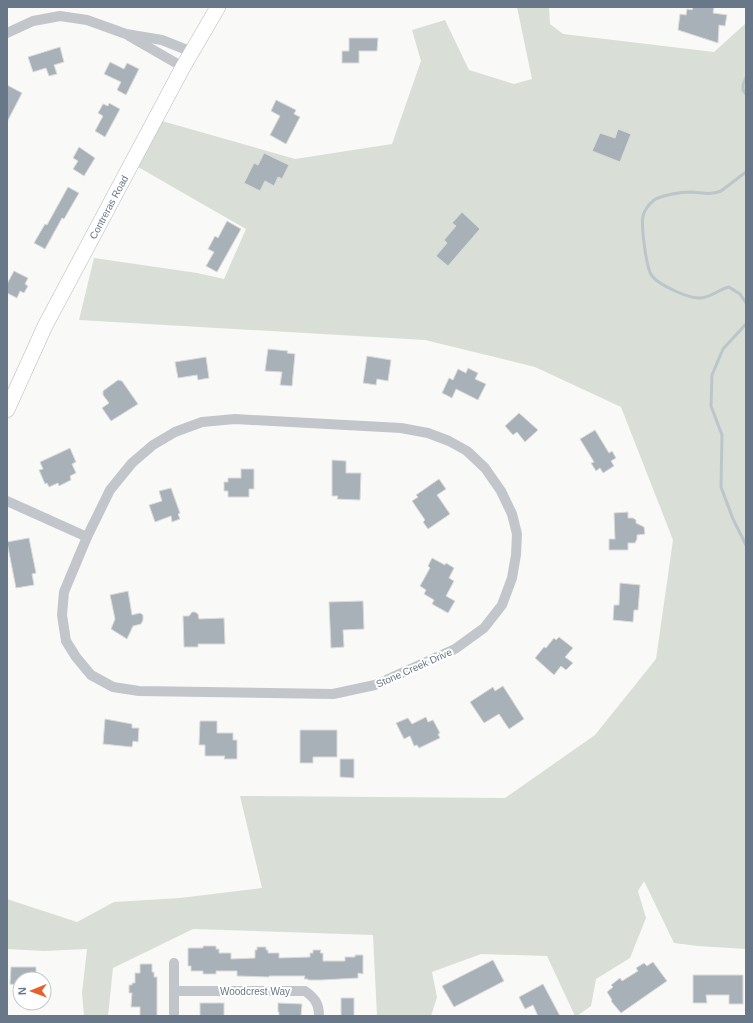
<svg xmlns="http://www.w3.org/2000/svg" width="753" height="1023" viewBox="0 0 753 1023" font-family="Helvetica,sans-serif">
  <rect width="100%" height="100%" fill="#f9f9f7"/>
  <!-- green -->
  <polygon fill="#d9ded6" points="517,7 549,7 550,24 563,34 714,52 746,23 746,949 698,946 674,943 644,881 638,891 646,918 630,958 596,979 591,1006 577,1016 575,1016 547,956 481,954 432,972 437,997 431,1016 377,1016 373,935 193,929 113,968 108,1016 84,1016 82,993 87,949 44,951 7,949 7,899 77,922 114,902 180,898 262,888 240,796 505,798 595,735 656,659 673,540 621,407 535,367 425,340 79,320 94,258 197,273 224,279 246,229 138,167 162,121 295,159 392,144 421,61 412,30 445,20 469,70 514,84 532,79"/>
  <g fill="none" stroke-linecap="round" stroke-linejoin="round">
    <!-- stream -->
    <g stroke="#bbc6cb" stroke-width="3">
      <polyline points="746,77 743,85 743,90 746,94"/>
      <path d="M746 172 721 191C711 195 702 193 691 192 683 192 659 195 653 201 649 204 644 211 643 216 641 226 646 268 652 276 659 285 689 299 701 298 712 297 719 289 729 287L740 294 746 303"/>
      <polyline points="746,324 723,349 712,375 711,406 722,435 721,487 733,519 746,545"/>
    </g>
  </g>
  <!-- building -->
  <g fill="#a9b1b8" stroke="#dbdbd9">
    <polygon points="693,7 714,7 713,13 727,15 725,26 719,25 718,43 678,30 680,14 686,15 687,9 692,10"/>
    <polygon points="349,38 378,38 377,51 359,51 359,63 342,63 342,51 349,51"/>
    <polygon points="60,47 64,62 54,65 57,74 49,76 46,68 33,72 28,57"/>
    <polygon points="110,62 124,69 127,63 139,69 126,95 117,90 121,82 104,74"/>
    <polygon points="7,85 22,93 7,122"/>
    <polygon points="276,100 296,110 294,114 300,117 286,144 270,135 280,116 271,111"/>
    <polygon points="109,103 120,109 105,137 95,131 103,116 98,113 103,104 108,106"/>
    <polygon points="618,129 631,134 620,162 592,151 600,133 615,138"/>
    <polygon points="79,147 95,158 84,176 73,169 78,161 73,158"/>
    <polygon points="264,153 289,165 282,179 278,177 274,186 265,181 260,191 244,183 254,163 258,165"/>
    <polygon points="68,187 79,193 64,219 62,218 45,249 34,243 45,224 47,225"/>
    <polygon points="462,212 480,229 448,266 436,256 447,243 444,240 456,226 452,223"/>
    <polygon points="227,221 241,229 217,272 206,266 214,252 208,249 215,236 218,238"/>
    <polygon points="14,271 28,278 25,284 28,286 24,293 20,291 17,298 7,293 7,284"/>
    <polygon points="268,349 288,351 287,353 295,354 292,386 280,385 282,372 265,371"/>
    <polygon points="367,356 391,360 388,381 377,379 376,385 363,383"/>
    <polygon points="206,357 209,378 198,380 197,375 178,378 175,362"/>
    <polygon points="468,368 478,373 475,379 486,384 478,400 456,389 452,398 442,393 449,378 453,380 458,369 466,373"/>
    <polygon points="118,380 122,381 138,404 111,421 102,408 109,403 103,395 103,391"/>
    <polygon points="519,413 538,430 525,442 517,432 513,435 505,426"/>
    <polygon points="595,430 609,453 612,451 616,458 611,461 614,466 603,473 600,468 596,471 591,463 594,462 580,439"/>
    <polygon points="70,448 76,462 72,464 76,473 70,476 71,480 59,486 58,483 49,487 47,483 45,484 39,470 43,469 40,462"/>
    <polygon points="332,460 346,461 346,473 361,473 360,500 337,499 338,496 332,496"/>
    <polygon points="241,469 254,469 254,489 249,489 249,497 228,497 228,491 224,491 224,482 228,482 228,478 241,478"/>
    <polygon points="439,479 446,489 437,495 450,514 428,529 423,522 425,520 412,501 418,497 416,495"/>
    <polygon points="171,488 180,513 178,514 180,519 172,522 171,516 155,522 149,505 162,501 159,491"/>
    <polygon points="628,512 628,518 633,518 636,520 636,523 644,527 645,534 637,535 637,539 635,543 628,543 628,550 609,550 609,539 615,539 614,513"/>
    <polygon points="29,538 36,573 32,574 34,585 16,588 7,542"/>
    <polygon points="432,558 445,565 446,563 454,568 449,578 454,581 446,596 455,601 448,613 432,604 434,600 424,594 426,590 420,586 430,568 428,566"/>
    <polygon points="620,583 640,585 638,610 634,610 633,622 613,620 614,605 619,605"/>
    <polygon points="128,591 132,615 140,613 143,615 143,620 141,624 133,626 127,639 111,629 115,619 110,595"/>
    <polygon points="363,601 364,629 343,630 344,647 331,648 329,602"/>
    <polygon points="192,612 195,612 198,614 199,619 224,618 225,644 198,644 198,647 184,647 183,616 189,616"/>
    <polygon points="559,637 573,648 565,657 573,663 566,670 561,666 554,675 535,658 544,647 546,648 554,638 556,640"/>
    <polygon points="503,686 524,719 509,729 499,714 484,723 470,702 493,687 495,691"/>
    <polygon points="426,717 428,722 433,720 440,733 438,734 440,738 419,748 417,745 414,746 410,736 404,739 396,723 408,718 412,724"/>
    <polygon points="105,719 132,724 132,728 139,728 138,742 133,741 132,747 103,744"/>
    <polygon points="200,721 217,721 217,733 233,733 233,740 237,740 237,759 224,759 225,756 205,756 205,745 199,745"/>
    <polygon points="300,730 337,730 337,757 313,757 313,763 300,763"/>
    <polygon points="340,759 354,759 354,778 340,777"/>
    <polygon points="203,946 216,946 216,949 219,949 219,953 231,953 231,959 255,958 255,950 257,950 257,947 266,947 266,950 268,950 268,953 279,953 279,958 310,957 310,953 313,953 313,950 321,950 320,953 323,953 323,961 345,961 345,957 355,957 355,955 363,955 363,974 358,973 358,978 321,980 308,980 308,979 304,979 305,976 269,976 269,977 237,976 237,971 216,971 216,974 203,974 203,971 191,971 191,966 188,966 188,948 203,948"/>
    <polygon points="493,960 504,981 454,1007 442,986"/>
    <polygon points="653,962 667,981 621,1013 611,1001 612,1000 607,992 613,987 611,985 620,978 622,981 638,971 636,968 644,963 647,966"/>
    <polygon points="140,964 152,964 152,972 154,972 154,977 157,977 157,1016 140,1016 140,1007 131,1007 132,993 129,993 129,985 132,985 132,983 135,983 135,973 140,973"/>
    <polygon points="11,967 36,967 36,977 20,979 20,985 10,984"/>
    <polygon points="693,975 743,975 743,1004 729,1004 729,995 706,995 707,1003 693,1003"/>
    <polygon points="543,984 560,1016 538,1016 533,1005 525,1009 519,997"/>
    <rect x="341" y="998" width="13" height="18"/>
    <rect x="200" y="1003" width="24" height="13"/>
    <polygon points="278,1003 302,1004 301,1016 279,1016 279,1012 278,1012"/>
  </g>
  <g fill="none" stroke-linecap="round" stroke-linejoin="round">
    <!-- secondary casing -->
    <g stroke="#b5babf" stroke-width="16">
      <g id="secondary">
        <path id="s1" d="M7 410 45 326 183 67 218 7"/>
      </g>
    </g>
    <!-- street -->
    <g stroke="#c2c6cb" stroke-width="10">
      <polyline points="7,33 33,21 60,16 87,20 126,34 162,40 192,52"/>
      <polyline points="129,36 183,67"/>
      <polygon points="235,419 401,428 428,433 449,441 467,451 485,468 501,491 512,514 517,534 516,555 512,578 502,605 484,628 455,649 375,685 333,694 139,691 113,687 91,675 76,657 66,641 62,615 64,592 87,537 110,490 132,463 153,445 175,432 202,422"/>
      <polyline points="7,501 87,537"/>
      <polyline points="174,963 174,1016"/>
      <path d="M174 991H305C315 998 319 1004 319 1016"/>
    </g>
    <!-- secondary -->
    <use href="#secondary" stroke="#fff" stroke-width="15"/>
  </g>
  <g text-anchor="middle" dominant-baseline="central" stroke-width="4" stroke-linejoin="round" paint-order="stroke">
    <!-- street labels -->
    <g font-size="10" fill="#687888" stroke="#fff">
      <text stroke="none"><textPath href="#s1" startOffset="227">Contreras Road</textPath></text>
      <text transform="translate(414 668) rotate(-24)">Stone Creek Drive</text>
      <text x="255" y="991">Woodcrest Way</text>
    </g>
  </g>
  <!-- border -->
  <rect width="753" height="1023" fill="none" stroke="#687888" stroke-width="16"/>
  <!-- north arrow -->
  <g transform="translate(32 991) rotate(269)"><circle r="19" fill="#ffffff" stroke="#c3c9cf"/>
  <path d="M0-3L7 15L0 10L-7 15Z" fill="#e5622b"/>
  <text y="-6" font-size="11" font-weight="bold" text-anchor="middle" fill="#687888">N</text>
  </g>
</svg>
